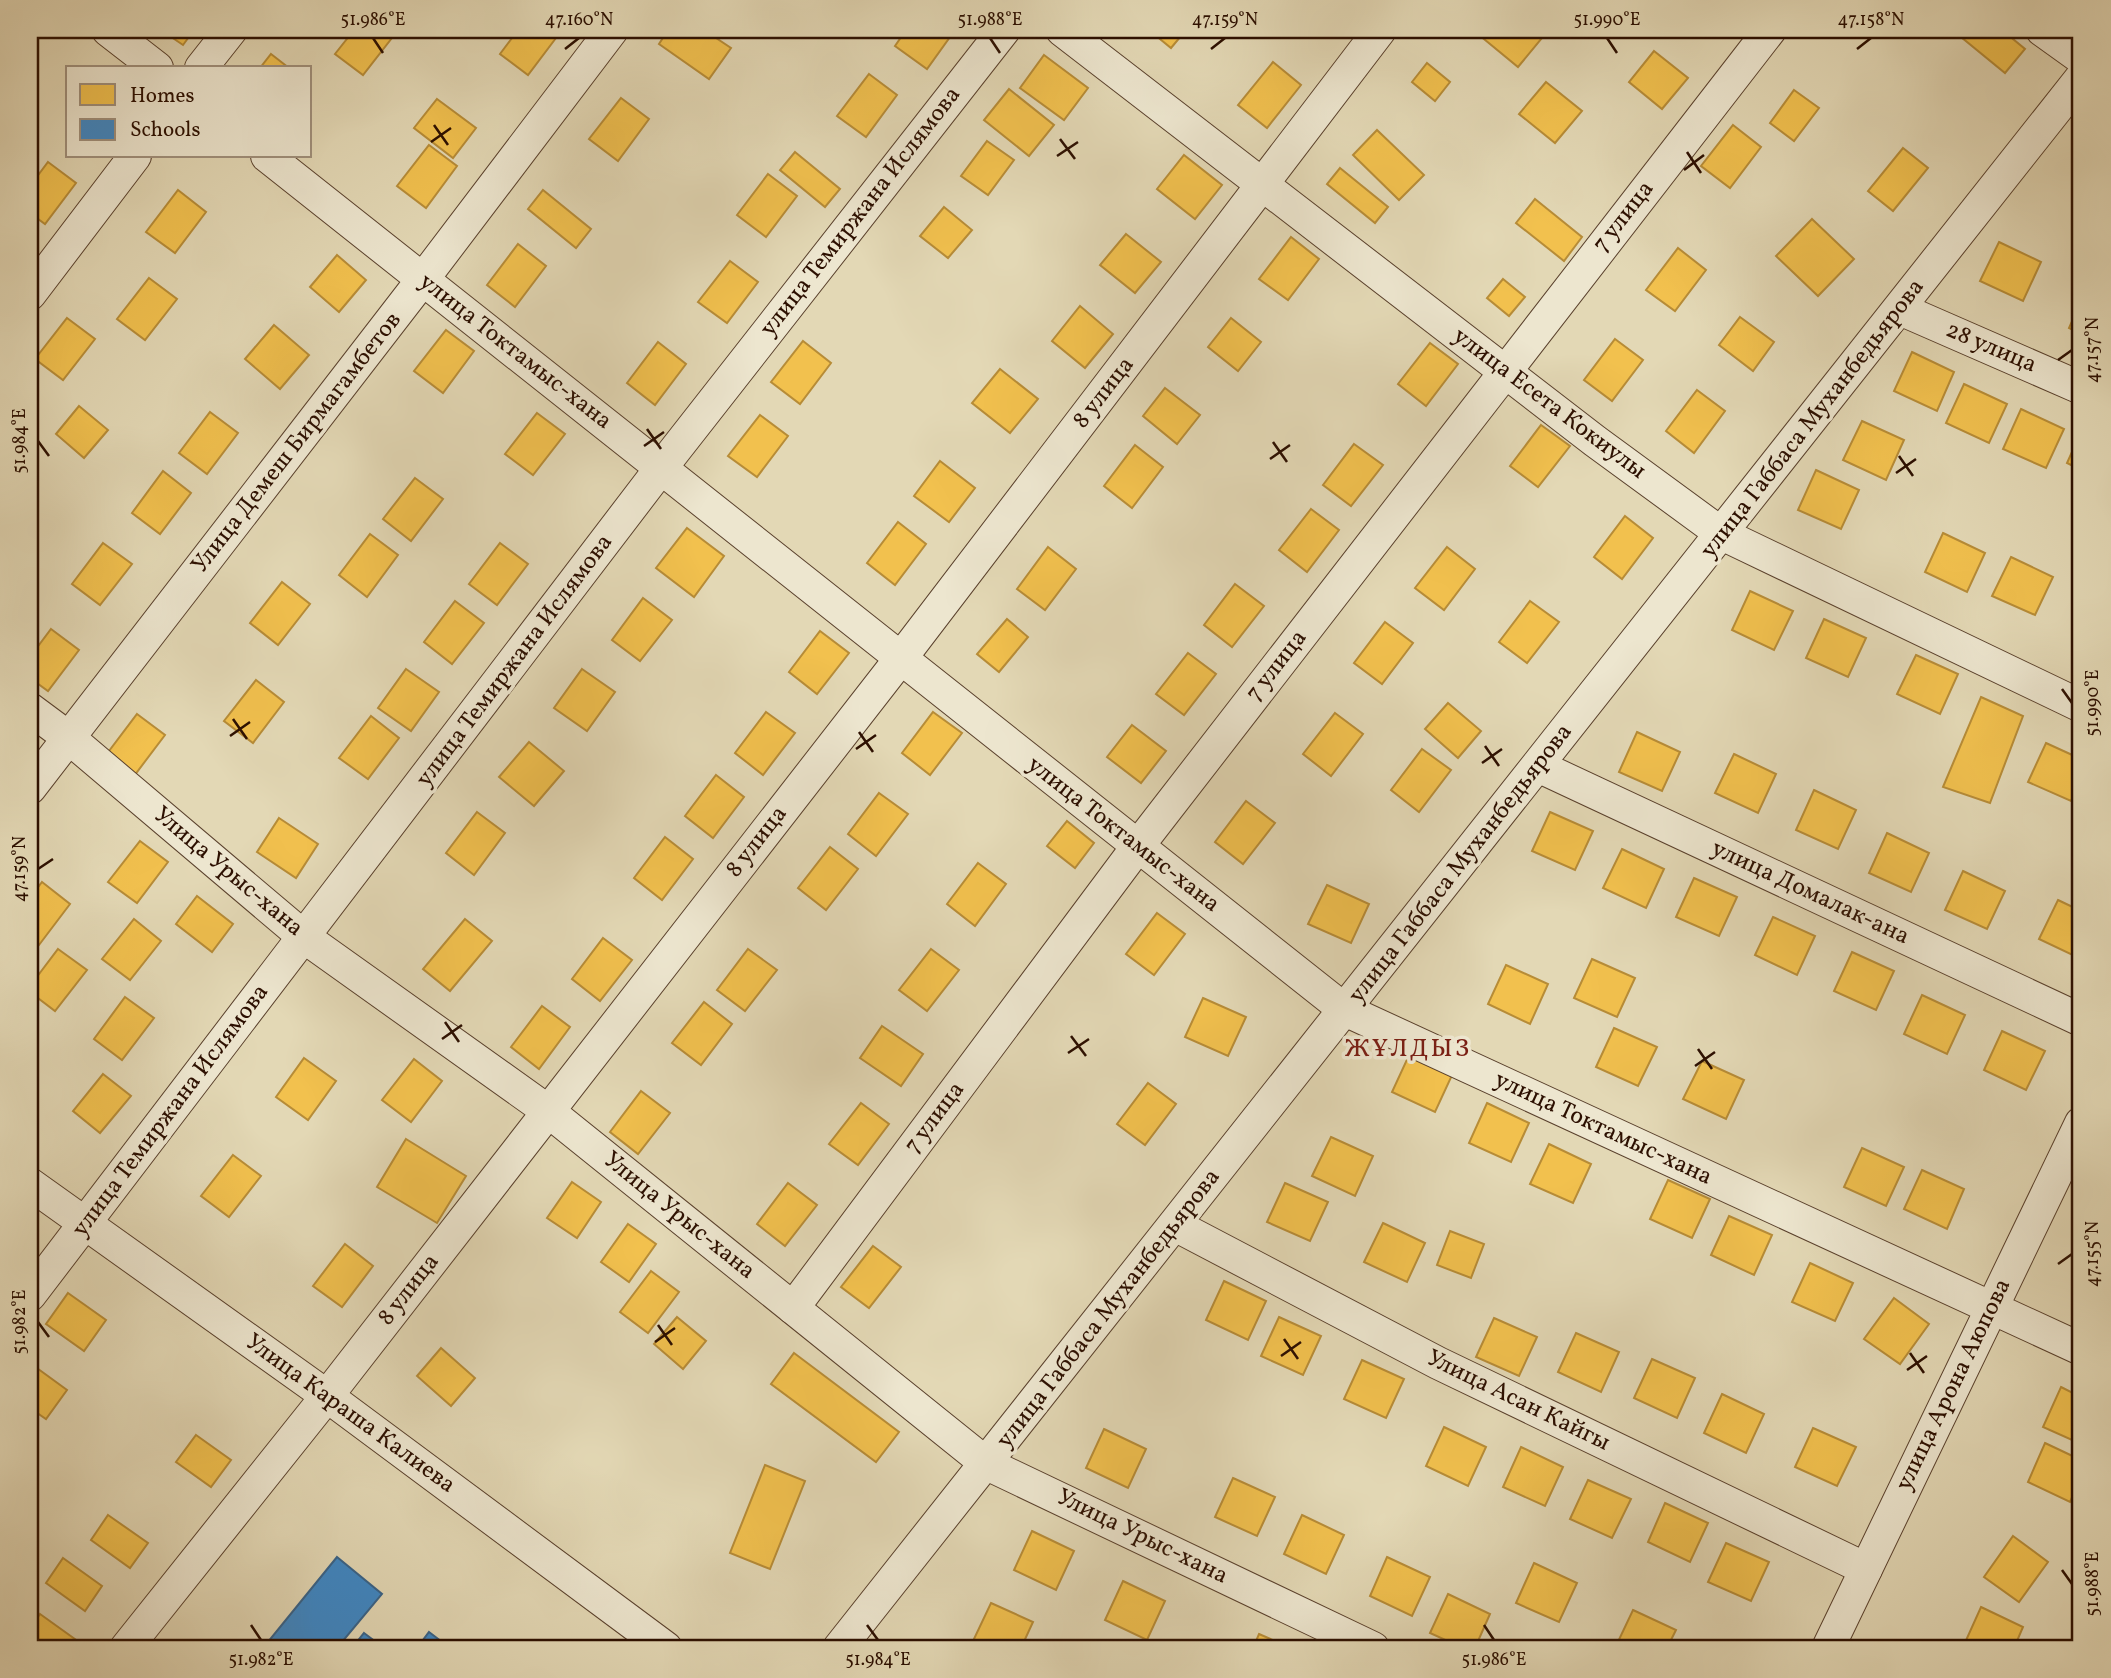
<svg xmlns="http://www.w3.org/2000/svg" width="2111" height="1678" viewBox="0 0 2111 1678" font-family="Vollkorn,serif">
  <rect width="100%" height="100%" fill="#e3d8b5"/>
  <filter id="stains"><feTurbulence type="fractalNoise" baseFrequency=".00286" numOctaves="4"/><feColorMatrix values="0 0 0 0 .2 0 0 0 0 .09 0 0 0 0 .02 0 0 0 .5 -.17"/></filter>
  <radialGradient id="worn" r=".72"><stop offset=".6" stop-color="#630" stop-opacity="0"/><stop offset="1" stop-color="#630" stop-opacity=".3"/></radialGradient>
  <!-- homes -->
  <g fill="#f2c14e" stroke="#b78c37" stroke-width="2">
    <polygon points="161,30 194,30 183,45"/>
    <polygon points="354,30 389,30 395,34 363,75 335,54"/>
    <polygon points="518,30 554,30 559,34 528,75 500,54"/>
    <polygon points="668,30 704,30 731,48 709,79 659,44"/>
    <polygon points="906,30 955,30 927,69 895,46"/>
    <polygon points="1149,30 1186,30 1171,48"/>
    <polygon points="1473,30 1531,30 1542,38 1518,67"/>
    <polygon points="1966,30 2002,30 2025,49 2005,73 1961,37"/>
    <polygon points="1654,51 1688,78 1662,109 1629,82"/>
    <polygon points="271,54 289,68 260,68"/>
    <polygon points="1044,55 1088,88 1064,120 1020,88"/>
    <polygon points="1273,62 1301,85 1267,128 1238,105"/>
    <polygon points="1427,63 1450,82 1435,101 1412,82"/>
    <polygon points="869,74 897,95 866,137 837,116"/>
    <polygon points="1546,82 1582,111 1555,143 1519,114"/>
    <polygon points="1009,89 1054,125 1029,156 984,120"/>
    <polygon points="1794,90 1819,108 1794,141 1770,123"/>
    <polygon points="621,98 649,119 618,161 589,139"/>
    <polygon points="437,99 476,128 453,158 414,128"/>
    <polygon points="1733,125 1761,147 1730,188 1701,166"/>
    <polygon points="1377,130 1424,175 1399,200 1353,155"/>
    <polygon points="987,141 1014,160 988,195 961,176"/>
    <polygon points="429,145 457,166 426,208 397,186"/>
    <polygon points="1903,148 1928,168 1893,211 1868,191"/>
    <polygon points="795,152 840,189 825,207 780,170"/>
    <polygon points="1184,155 1222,185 1195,219 1157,189"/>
    <polygon points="48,162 76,183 45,224 30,213 30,186"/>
    <polygon points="1340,168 1388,207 1375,223 1327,184"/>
    <polygon points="768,174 797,196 766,237 737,215"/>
    <polygon points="178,190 206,212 175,253 146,232"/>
    <polygon points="543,190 591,229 576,248 528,209"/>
    <polygon points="1535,199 1582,237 1564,261 1516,223"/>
    <polygon points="944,207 972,230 948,258 920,236"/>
    <polygon points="1812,219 1854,259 1818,296 1776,256"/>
    <polygon points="1126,234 1161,262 1135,293 1100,265"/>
    <polygon points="1291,237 1319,259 1288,300 1259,279"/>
    <polygon points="1999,242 2041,262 2023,301 1980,281"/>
    <polygon points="518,244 546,266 515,307 487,285"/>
    <polygon points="1678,248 1706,270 1675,311 1646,290"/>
    <polygon points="337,255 366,280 339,312 310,287"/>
    <polygon points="730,261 758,282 727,323 698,302"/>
    <polygon points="149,278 177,299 145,340 117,319"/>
    <polygon points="1503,279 1525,297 1509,316 1487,298"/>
    <polygon points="2081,301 2081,334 2069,328"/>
    <polygon points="1080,306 1113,334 1085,368 1052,341"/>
    <polygon points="1740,317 1774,342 1753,371 1719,345"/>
    <polygon points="67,318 95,339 63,380 35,359"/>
    <polygon points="1231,318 1261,342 1238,371 1208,347"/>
    <polygon points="274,325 309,355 280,389 245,359"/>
    <polygon points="446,330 474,351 443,393 414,371"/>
    <polygon points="1615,339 1643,360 1612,401 1584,380"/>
    <polygon points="803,341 831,363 800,404 771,382"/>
    <polygon points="658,342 686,364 655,405 627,383"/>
    <polygon points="1430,343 1458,364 1426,406 1398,384"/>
    <polygon points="1912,352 1954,372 1937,411 1894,391"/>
    <polygon points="1000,369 1038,399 1010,433 972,403"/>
    <polygon points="1964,384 2007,404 1989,443 1946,423"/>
    <polygon points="1165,388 1200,415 1177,444 1143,416"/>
    <polygon points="1697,390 1725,411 1694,453 1666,431"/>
    <polygon points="79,406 108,430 84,458 56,434"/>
    <polygon points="2021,409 2064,429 2046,468 2003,449"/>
    <polygon points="210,412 238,433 207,474 179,453"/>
    <polygon points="537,413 565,434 533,475 505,454"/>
    <polygon points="760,415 788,436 757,477 728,456"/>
    <polygon points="1862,421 1904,440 1886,480 1843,460"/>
    <polygon points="1541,425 1570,446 1538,487 1510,466"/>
    <polygon points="2081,432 2081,470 2067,463"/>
    <polygon points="1354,444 1383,465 1351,506 1323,485"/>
    <polygon points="1135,445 1163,467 1132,508 1104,486"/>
    <polygon points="940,461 975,488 949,522 914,496"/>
    <polygon points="1816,470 1859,490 1841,529 1798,510"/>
    <polygon points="163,471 191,493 160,534 132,513"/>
    <polygon points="415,478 443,499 411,541 383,519"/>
    <polygon points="1311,509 1339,530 1307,572 1279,550"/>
    <polygon points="1625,516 1653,538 1622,579 1594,557"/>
    <polygon points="898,522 926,544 895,585 867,563"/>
    <polygon points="687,528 724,556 694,597 656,568"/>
    <polygon points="1943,533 1985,553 1967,592 1925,572"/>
    <polygon points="370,534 398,555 367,597 339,575"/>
    <polygon points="103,543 132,564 100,605 72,584"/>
    <polygon points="500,543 528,564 497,605 469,584"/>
    <polygon points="1048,547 1076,569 1045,610 1017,589"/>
    <polygon points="1447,547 1475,569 1444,610 1415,588"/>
    <polygon points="2011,557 2053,577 2035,615 1992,596"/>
    <polygon points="282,582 310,604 278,645 250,623"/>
    <polygon points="1235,584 1264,606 1232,647 1204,625"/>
    <polygon points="1750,591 1793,611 1774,650 1732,630"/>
    <polygon points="643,598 672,620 640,661 612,640"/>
    <polygon points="455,601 484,623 452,664 424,642"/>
    <polygon points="1530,601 1559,622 1527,663 1499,642"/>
    <polygon points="1007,619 1028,637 999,672 977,654"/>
    <polygon points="1824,619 1866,638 1848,677 1806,658"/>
    <polygon points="1385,622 1413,643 1382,684 1354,663"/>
    <polygon points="51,629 79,650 48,691 30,678 30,657"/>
    <polygon points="820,631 849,653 817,694 789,672"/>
    <polygon points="1188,653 1216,674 1184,715 1156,694"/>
    <polygon points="1916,655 1958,674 1940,714 1897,694"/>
    <polygon points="406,669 439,692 411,731 378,708"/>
    <polygon points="582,669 615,692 587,731 554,708"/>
    <polygon points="256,680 284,702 253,743 224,721"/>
    <polygon points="1981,697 2023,716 1990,803 1943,787"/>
    <polygon points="1448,703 1481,731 1458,758 1425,729"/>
    <polygon points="766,712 795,733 763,775 735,753"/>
    <polygon points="933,712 962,733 930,775 902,753"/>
    <polygon points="1335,713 1363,734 1331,776 1303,754"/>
    <polygon points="137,714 165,735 134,776 106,755"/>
    <polygon points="371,716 399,738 368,779 339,758"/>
    <polygon points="1132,725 1166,751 1141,783 1107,757"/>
    <polygon points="1637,732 1680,752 1662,791 1619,772"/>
    <polygon points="529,742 564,771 534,806 499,777"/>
    <polygon points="2046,743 2081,759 2081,778 2071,801 2028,782"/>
    <polygon points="1422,749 1451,770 1419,812 1391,790"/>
    <polygon points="1734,754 1776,774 1758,813 1715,793"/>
    <polygon points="716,775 744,797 713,838 685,816"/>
    <polygon points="1814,790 1856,810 1838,849 1796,830"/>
    <polygon points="879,793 908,814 876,856 848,834"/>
    <polygon points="1246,801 1275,823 1243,864 1215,842"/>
    <polygon points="477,812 505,833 474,875 446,853"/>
    <polygon points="1550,812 1593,831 1575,870 1532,851"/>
    <polygon points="279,818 318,844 296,878 257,852"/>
    <polygon points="1067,821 1094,843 1075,868 1047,846"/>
    <polygon points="1887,833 1929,853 1911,892 1869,873"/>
    <polygon points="665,837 693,859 662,900 634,878"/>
    <polygon points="140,841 168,862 137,903 108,882"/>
    <polygon points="830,847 858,869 826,910 798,888"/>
    <polygon points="1622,849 1664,869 1646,908 1603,888"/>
    <polygon points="978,863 1006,884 975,926 947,904"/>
    <polygon points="1963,871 2005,891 1987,929 1945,910"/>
    <polygon points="1694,878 1737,897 1719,936 1676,917"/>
    <polygon points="42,882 70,904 39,945 30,939 30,898"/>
    <polygon points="1327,885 1369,904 1351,943 1308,924"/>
    <polygon points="197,896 233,924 212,952 176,924"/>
    <polygon points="2058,900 2081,911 2081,959 2039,939"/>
    <polygon points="1157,913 1185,934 1154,975 1126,954"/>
    <polygon points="1773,917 1815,936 1797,975 1755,955"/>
    <polygon points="134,919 161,941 130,980 102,959"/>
    <polygon points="465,919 492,941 450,991 423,969"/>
    <polygon points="603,938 632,960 600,1001 572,979"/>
    <polygon points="58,949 87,970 55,1011 30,992 30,986"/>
    <polygon points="748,949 777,970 745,1011 717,990"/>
    <polygon points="931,949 959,970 927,1011 899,990"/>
    <polygon points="1852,952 1894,971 1876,1010 1834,991"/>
    <polygon points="1592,959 1635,978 1617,1017 1574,998"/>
    <polygon points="1506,965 1548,984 1530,1024 1488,1004"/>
    <polygon points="1922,995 1965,1015 1947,1054 1904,1034"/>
    <polygon points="125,997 154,1018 122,1060 94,1039"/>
    <polygon points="1203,998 1246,1017 1228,1056 1185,1037"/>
    <polygon points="704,1002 732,1024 701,1065 672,1043"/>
    <polygon points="542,1006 570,1027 539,1069 511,1047"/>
    <polygon points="882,1026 923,1054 901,1086 860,1058"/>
    <polygon points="1614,1028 1657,1047 1638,1086 1596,1067"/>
    <polygon points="2002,1031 2045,1051 2026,1090 1984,1070"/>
    <polygon points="1410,1053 1453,1073 1435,1112 1392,1092"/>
    <polygon points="304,1058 336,1081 308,1120 276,1097"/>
    <polygon points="414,1059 442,1081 411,1122 382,1100"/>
    <polygon points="1702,1061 1744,1080 1726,1119 1683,1099"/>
    <polygon points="103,1074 131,1096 100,1133 73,1111"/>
    <polygon points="1148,1083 1176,1104 1145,1145 1117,1124"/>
    <polygon points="641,1091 670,1113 638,1154 610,1132"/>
    <polygon points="861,1103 889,1124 858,1165 829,1144"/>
    <polygon points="1487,1103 1529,1123 1511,1162 1469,1143"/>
    <polygon points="1331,1137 1373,1156 1355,1196 1312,1176"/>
    <polygon points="406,1139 466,1176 437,1223 377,1187"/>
    <polygon points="1549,1144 1591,1164 1573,1203 1530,1184"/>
    <polygon points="1862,1148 1904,1167 1886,1206 1844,1187"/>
    <polygon points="233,1155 261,1176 229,1217 201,1196"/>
    <polygon points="1922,1170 1964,1189 1947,1229 1904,1209"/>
    <polygon points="1668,1180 1710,1199 1692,1238 1650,1219"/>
    <polygon points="572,1182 601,1202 577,1238 547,1218"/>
    <polygon points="788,1183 817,1205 785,1246 757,1224"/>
    <polygon points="1285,1183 1328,1202 1310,1241 1267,1222"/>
    <polygon points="1729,1216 1772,1235 1754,1275 1711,1255"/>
    <polygon points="1383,1223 1425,1243 1407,1282 1364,1262"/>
    <polygon points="628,1224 656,1244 629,1282 601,1262"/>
    <polygon points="1450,1231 1484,1244 1471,1278 1437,1265"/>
    <polygon points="345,1244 373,1266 342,1307 313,1286"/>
    <polygon points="873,1246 901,1267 869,1308 841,1287"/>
    <polygon points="1810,1263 1853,1283 1835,1321 1792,1302"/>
    <polygon points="651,1271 679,1292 648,1333 620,1312"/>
    <polygon points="1224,1281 1266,1301 1248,1340 1206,1320"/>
    <polygon points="68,1293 106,1320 84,1351 46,1324"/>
    <polygon points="1894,1298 1929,1324 1900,1364 1864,1339"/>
    <polygon points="677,1317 706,1341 683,1369 654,1344"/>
    <polygon points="1279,1317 1321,1336 1303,1375 1261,1356"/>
    <polygon points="1494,1318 1537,1337 1519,1376 1476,1357"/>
    <polygon points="1576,1333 1619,1352 1601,1392 1558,1372"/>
    <polygon points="441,1348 475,1378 451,1406 417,1376"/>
    <polygon points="794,1353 899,1432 876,1462 771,1384"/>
    <polygon points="1652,1359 1695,1378 1677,1418 1634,1398"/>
    <polygon points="1362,1360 1404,1379 1386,1418 1344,1399"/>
    <polygon points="30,1363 67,1390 46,1419 30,1408"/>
    <polygon points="2061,1387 2081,1397 2081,1444 2043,1427"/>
    <polygon points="1722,1394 1764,1414 1746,1453 1704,1433"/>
    <polygon points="1444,1427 1486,1447 1468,1486 1426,1466"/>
    <polygon points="1813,1428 1856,1447 1837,1486 1795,1467"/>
    <polygon points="1104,1429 1146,1449 1128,1488 1086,1468"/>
    <polygon points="196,1435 231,1460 211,1487 176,1462"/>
    <polygon points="2045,1443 2081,1460 2081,1477 2070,1502 2028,1482"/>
    <polygon points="1521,1447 1563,1467 1545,1506 1503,1487"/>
    <polygon points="765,1465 805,1481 770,1569 730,1553"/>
    <polygon points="1233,1478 1275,1497 1257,1536 1215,1517"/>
    <polygon points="1588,1480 1631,1499 1612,1538 1570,1519"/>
    <polygon points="1665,1503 1708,1523 1690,1562 1648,1542"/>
    <polygon points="108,1515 148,1543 130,1568 91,1540"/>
    <polygon points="1302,1515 1344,1535 1326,1574 1284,1554"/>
    <polygon points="1032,1531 1074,1551 1056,1590 1014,1570"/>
    <polygon points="2013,1536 2048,1562 2019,1602 1984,1577"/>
    <polygon points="1726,1543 1769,1562 1751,1601 1708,1582"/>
    <polygon points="1387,1557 1430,1577 1412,1616 1370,1596"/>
    <polygon points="63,1558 102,1586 85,1611 46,1583"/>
    <polygon points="1534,1563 1577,1583 1559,1622 1516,1603"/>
    <polygon points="1123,1581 1165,1601 1147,1640 1105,1620"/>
    <polygon points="1448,1594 1490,1614 1475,1648 1463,1648 1430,1633"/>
    <polygon points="991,1603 1033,1622 1021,1648 987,1648 973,1641"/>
    <polygon points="1981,1607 2023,1627 2014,1648 1963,1647"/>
    <polygon points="1633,1610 1676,1630 1667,1648 1615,1648"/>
    <polygon points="40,1614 79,1642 75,1648 35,1648 30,1644 30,1629"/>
    <polygon points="1259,1634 1291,1648 1253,1648"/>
  </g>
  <!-- schools -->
  <g fill="#3f88c5" stroke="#39648a" stroke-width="2">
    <polygon points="337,1557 382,1594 337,1648 263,1648"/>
    <polygon points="429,1632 450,1648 417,1648"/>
    <polygon points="364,1633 384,1648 352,1648"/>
  </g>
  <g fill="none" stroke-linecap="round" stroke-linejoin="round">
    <!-- minor casing -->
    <g stroke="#5a412d" stroke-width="34">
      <g id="minor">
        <polyline points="108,30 157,68"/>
        <polyline points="1062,30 1595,441 1722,534 2081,706"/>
        <polyline points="2042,30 2081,58"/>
        <polyline points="201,68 231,30"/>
        <polyline points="267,156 1345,1010 2081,1349"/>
        <polyline points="30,294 135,156"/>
        <polyline points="1900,309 2081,388"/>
        <polyline points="30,709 69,738 304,937 548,1111 987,1464 1373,1648"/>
        <polyline points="1538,766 2081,1020"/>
        <polyline points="30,788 423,279 612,30"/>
        <polyline points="30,1184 327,1396 666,1648"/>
        <polyline points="1175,1225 1438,1363 1866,1569"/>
        <polyline points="30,1295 661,468 1004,30"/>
        <polyline points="793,1308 1138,846 1770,30"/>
        <polyline points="126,1648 327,1396 901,658 1380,30"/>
        <polyline points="839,1648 2081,78"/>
        <polyline points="1828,1648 2081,1123"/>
      </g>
    </g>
    <!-- minor -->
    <use href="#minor" stroke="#ede6cf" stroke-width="32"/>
  </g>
  <!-- ticks -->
  <path fill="none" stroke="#2c0f00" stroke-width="2.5" d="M373 38 383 53M990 38 1000 53M1607 38 1617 53M565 49 579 38M1211 49 1225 38M1857 49 1871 38M434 125 448 145M1060 139 1075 159M431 142 451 128M1687 152 1701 173M1057 156 1078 142M1684 170 1704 155M2058 360 2072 350M647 429 661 449M38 441 49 456M1273 442 1287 462M644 446 664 432M1899 456 1913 476M1270 459 1290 445M1896 473 1916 459M2062 689 2072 703M233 719 247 739M859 732 873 752M230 736 250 722M1485 746 1499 766M856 749 876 735M1482 763 1502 749M38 869 53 859M445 1022 459 1042M1071 1036 1086 1056M442 1039 462 1025M1698 1049 1712 1069M1068 1053 1089 1039M1695 1066 1715 1052M2058 1264 2072 1254M38 1322 49 1337M658 1325 672 1345M1284 1339 1298 1359M655 1342 675 1328M1910 1353 1924 1373M1281 1356 1301 1342M1907 1370 1927 1356M2062 1570 2072 1584M251 1625 261 1640M867 1625 878 1640M1484 1625 1494 1640"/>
  <g text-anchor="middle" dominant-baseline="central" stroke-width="7" stroke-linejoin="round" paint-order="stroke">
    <!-- street labels -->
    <g font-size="24" fill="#2c0f00" stroke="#ede6cf">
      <text transform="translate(861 212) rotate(-52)">улица Темиржана Ислямова</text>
      <text transform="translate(1624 217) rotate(-52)">7 улица</text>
      <text transform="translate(1991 348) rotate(23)">28 улица</text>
      <text transform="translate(515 352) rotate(38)">улица Токтамыс-хана</text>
      <text transform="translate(1104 393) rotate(-52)">8 улица</text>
      <text transform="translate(1549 404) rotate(37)">улица Есета Кокиулы</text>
      <text transform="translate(1813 419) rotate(-52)">улица Габбаса Муханбедьярова</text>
      <text transform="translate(297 443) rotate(-52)">Улица Демеш Бирмагамбетов</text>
      <text transform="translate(515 661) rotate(-53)">улица Темиржана Ислямова</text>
      <text transform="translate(1277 666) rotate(-52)">7 улица</text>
      <text transform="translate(1123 835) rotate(38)">улица Токтамыс-хана</text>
      <text transform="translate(757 842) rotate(-52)">8 улица</text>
      <text transform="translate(1461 864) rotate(-52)">улица Габбаса Муханбедьярова</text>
      <text transform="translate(228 872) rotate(40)">Улица Урыс-хана</text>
      <text transform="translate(1810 893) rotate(25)">улица Домалак-ана</text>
      <text transform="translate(171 1111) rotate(-53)">улица Темиржана Ислямова</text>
      <text transform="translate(935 1118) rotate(-53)">7 улица</text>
      <text transform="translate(1603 1129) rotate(25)">улица Токтамыс-хана</text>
      <text transform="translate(679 1216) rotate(39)">Улица Урыс-хана</text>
      <text transform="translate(409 1290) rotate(-52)">8 улица</text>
      <text transform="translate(1109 1309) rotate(-52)">улица Габбаса Муханбедьярова</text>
      <text transform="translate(1954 1385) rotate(-64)">улица Арона Аюпова</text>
      <text transform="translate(1518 1401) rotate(26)">Улица Асан Кайгы</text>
      <text transform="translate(350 1414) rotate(36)">Улица Караша Калиева</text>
      <text transform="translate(1142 1537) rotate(26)">Улица Урыс-хана</text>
    </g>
    <!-- neighbourhood labels -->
    <g font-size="26" letter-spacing="2" fill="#7a1f14" stroke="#ede6cf">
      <text x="1408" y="1049">ЖҰЛДЫЗ</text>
    </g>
  </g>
  <!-- margin -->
  <rect width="2111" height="1678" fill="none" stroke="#e3d8b5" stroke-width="77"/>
  <!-- legend -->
  <rect x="66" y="66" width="245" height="91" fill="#ede6cf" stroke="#a0907c" stroke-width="2"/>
  <rect x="80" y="84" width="35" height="21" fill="#f2c14e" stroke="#a0907c" stroke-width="2"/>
  <text x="130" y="102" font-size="21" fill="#2c0f00">Homes</text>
  <rect x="80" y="119" width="35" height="21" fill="#3f88c5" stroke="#a0907c" stroke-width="2"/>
  <text x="130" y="136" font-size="21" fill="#2c0f00">Schools</text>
  <rect x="38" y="38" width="2034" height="1602" fill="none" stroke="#2c0f00" stroke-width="2.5"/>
  <g font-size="18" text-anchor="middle" fill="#2c0f00">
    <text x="373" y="25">51.986°E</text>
    <text x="579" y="25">47.160°N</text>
    <text x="990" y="25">51.988°E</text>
    <text x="1225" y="25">47.159°N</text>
    <text x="1607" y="25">51.990°E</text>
    <text x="1871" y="25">47.158°N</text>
    <text transform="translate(2092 350) rotate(-90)" y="6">47.157°N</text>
    <text transform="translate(19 441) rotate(-90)" y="6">51.984°E</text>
    <text transform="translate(2092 703) rotate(-90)" y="6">51.990°E</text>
    <text transform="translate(19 869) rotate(-90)" y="6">47.159°N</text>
    <text transform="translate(2092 1254) rotate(-90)" y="6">47.155°N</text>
    <text transform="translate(19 1322) rotate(-90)" y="6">51.982°E</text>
    <text transform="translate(2092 1584) rotate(-90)" y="6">51.988°E</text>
    <text x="261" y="1665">51.982°E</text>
    <text x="878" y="1665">51.984°E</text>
    <text x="1494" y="1665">51.986°E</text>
  </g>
  <rect width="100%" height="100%" filter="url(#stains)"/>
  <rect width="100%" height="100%" fill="url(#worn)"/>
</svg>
